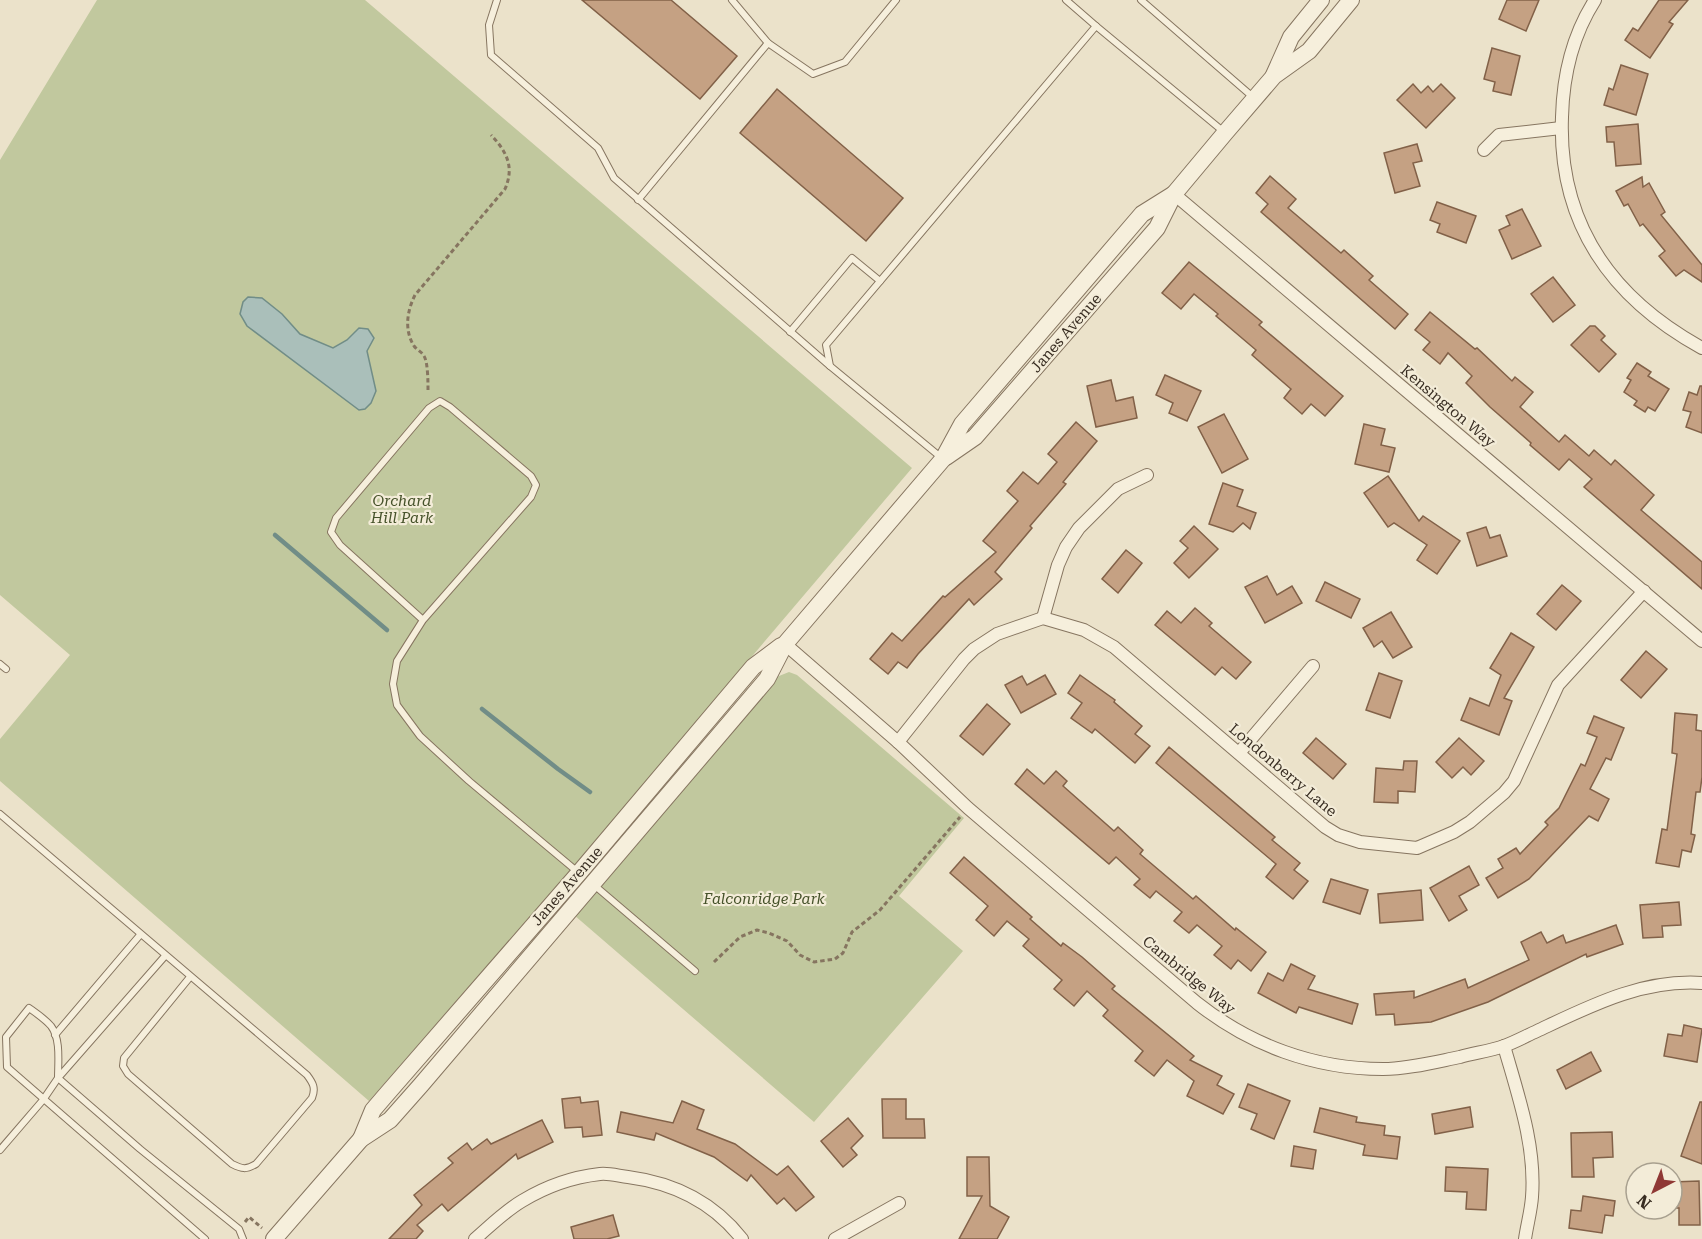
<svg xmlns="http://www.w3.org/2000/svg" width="1702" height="1239" viewBox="0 0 1702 1239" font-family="'Roboto Serif',serif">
  <rect width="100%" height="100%" fill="#ebe2ca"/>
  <!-- green -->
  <g fill="#c1c89e">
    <polygon points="97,0 365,0 912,468 556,887 369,1101 0,781 0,739 70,655 0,595 0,160"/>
    <polygon points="789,672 797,675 964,818 899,896 963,951 814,1122 574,915 774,678"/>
  </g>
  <!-- water -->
  <polygon fill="#aabfba" stroke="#718d87" stroke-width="1.5" points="248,297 262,298 282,314 300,334 333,348 347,340 359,328 368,329 374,338 367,351 376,391 371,403 365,409 359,410 247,326 240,314 243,302"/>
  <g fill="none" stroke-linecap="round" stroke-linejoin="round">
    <!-- stream -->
    <g stroke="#718d87" stroke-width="4.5">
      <polyline points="275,535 387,630"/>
      <polyline points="482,709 558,769 590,792"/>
    </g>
  </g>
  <!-- building -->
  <g fill="#c5a183" stroke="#826148" stroke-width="1.5">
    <polygon points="582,0 671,0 737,56 700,99"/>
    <polygon points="1507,0 1539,0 1526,31 1499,19"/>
    <polygon points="1659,0 1688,0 1669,22 1673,24 1650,58 1625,40 1633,28 1638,31"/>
    <polygon points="1492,48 1520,56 1511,95 1493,91 1495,82 1484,79"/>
    <polygon points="1621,65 1648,74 1636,115 1604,105 1609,88 1613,90"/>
    <polygon points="1413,84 1421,93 1428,86 1433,92 1441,84 1455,98 1426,128 1397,100"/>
    <polygon points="777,89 903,198 866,241 740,133"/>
    <polygon points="1638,124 1641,164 1616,166 1614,142 1607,142 1606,127"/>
    <polygon points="1417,144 1422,161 1413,163 1420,186 1395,193 1384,153"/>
    <polygon points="1270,176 1296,199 1288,208 1341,253 1344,250 1373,276 1369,280 1408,314 1395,329 1261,212 1268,204 1256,193"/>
    <polygon points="1642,177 1643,187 1649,183 1665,212 1661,215 1702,265 1702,282 1684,270 1676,276 1659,256 1665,251 1643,224 1640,226 1628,204 1624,206 1616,191"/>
    <polygon points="1437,202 1476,216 1466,243 1437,232 1440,224 1430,220"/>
    <polygon points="1522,209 1541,246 1512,259 1499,230 1510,225 1506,216"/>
    <polygon points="1189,262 1262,322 1259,325 1343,396 1325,416 1311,404 1302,414 1284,398 1291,389 1252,355 1256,350 1216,316 1218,314 1194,294 1181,309 1162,293"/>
    <polygon points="1553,277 1575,305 1553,322 1531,294"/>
    <polygon points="1430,312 1475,349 1477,348 1512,381 1515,377 1533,392 1520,407 1559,442 1565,435 1589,456 1594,450 1611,465 1615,460 1654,495 1641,510 1702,562 1702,589 1584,487 1592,479 1569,459 1559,470 1530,445 1531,443 1490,407 1466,383 1472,376 1448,353 1440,364 1423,350 1430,342 1415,330"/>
    <polygon points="1590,326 1595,326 1605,336 1601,340 1616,354 1599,372 1571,345"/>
    <polygon points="1637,363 1651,372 1648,376 1669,389 1655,411 1648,407 1645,412 1634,405 1637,401 1624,392 1631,380 1627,378"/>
    <polygon points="1165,375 1201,391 1187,421 1169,413 1173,403 1156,395"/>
    <polygon points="1111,380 1116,401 1133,397 1137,418 1096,427 1087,386"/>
    <polygon points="1700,386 1702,386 1702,433 1686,427 1691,412 1683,410 1689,392 1697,395"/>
    <polygon points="1224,414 1248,459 1222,473 1198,427"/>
    <polygon points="1076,422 1097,441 1063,482 1066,484 1030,526 1032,528 995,572 1002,579 974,605 969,599 918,654 907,668 898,662 888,674 870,659 892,633 902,641 943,596 945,597 996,552 983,541 1018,501 1007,491 1023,472 1038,484 1057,462 1048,454"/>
    <polygon points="1364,424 1385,429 1381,445 1395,448 1389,472 1355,464"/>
    <polygon points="1388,476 1419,521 1423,516 1460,541 1437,574 1417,560 1427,545 1394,523 1388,527 1364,493"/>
    <polygon points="1223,483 1243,490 1237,506 1256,513 1250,529 1243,523 1233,532 1209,524"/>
    <polygon points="1194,526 1218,549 1189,578 1174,563 1188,548 1180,541"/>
    <polygon points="1486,527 1490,538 1500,535 1507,556 1477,566 1467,533"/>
    <polygon points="1126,550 1142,563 1118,593 1102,579"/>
    <polygon points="1267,576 1277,595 1292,586 1302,603 1265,623 1245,587"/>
    <polygon points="1325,582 1360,599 1351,618 1316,601"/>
    <polygon points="1562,585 1581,601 1556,630 1537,614"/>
    <polygon points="1195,608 1212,623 1209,626 1251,662 1236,679 1222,667 1215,675 1155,625 1167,611 1181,623"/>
    <polygon points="1391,612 1412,647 1393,658 1382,641 1374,647 1363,628"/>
    <polygon points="1511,633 1534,647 1504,698 1512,701 1499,735 1461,720 1470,698 1489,706 1501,675 1490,668"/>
    <polygon points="1646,651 1667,669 1641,698 1621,680"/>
    <polygon points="1379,673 1402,681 1390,718 1366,710"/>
    <polygon points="1045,675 1056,694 1021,713 1005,685 1022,676 1027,685"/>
    <polygon points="1080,675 1115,700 1114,702 1142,726 1135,734 1150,746 1135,763 1095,729 1092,733 1071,718 1082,703 1068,693"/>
    <polygon points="987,704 1010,724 983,755 960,736"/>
    <polygon points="1675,713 1697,715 1696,730 1702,731 1702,777 1700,792 1696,792 1691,834 1695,835 1691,852 1682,850 1679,867 1656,863 1662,829 1667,830 1677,754 1672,753"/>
    <polygon points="1594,716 1624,728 1611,760 1606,758 1590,789 1609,799 1598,821 1589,816 1529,879 1498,898 1486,878 1503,868 1498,859 1516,848 1520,854 1548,825 1545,822 1559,808 1581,764 1585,766 1597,737 1587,733"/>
    <polygon points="1316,738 1346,764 1333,779 1303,753"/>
    <polygon points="1459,738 1484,761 1471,775 1463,767 1452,778 1436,762"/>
    <polygon points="1169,747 1275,837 1272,840 1300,863 1294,870 1308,881 1293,899 1266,877 1276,864 1156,763"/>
    <polygon points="1404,761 1417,761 1415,792 1398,791 1398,803 1374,802 1376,768 1403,770"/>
    <polygon points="1027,769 1044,784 1056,771 1067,781 1063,786 1114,831 1118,827 1143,850 1140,854 1193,899 1196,896 1235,930 1236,928 1266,952 1251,971 1238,960 1231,969 1214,955 1222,946 1197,925 1189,933 1174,921 1182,912 1156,891 1150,898 1134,885 1140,879 1116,857 1109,864 1015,784"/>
    <polygon points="964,857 1032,917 1030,919 1061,946 1063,943 1082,957 1115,986 1112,989 1194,1056 1190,1060 1222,1076 1217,1085 1234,1094 1223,1114 1187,1096 1194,1081 1167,1060 1154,1076 1135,1061 1143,1051 1103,1016 1108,1010 1087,991 1074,1006 1054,989 1062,980 1023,946 1029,939 1007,921 994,936 976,920 988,906 950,873"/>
    <polygon points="1469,866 1479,885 1459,896 1467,910 1449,921 1430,888"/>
    <polygon points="1331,879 1368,890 1360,914 1323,902"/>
    <polygon points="1421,890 1423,920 1380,923 1378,894"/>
    <polygon points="1679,902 1681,925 1662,926 1663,937 1643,938 1640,905"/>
    <polygon points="1616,925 1623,944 1587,957 1586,954 1488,1002 1431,1022 1395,1025 1394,1014 1376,1015 1374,994 1414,991 1414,998 1465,979 1468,988 1529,960 1521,942 1541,932 1547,943 1563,935 1566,943"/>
    <polygon points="1291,964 1315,976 1308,989 1358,1004 1352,1024 1299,1007 1296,1013 1258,993 1268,973 1283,981"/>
    <polygon points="1684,1025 1702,1029 1697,1062 1664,1056 1668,1034 1682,1036"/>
    <polygon points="1591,1052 1601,1071 1566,1089 1557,1070"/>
    <polygon points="1248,1084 1290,1101 1274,1139 1251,1129 1257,1114 1239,1107"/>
    <polygon points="580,1097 581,1103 598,1101 602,1135 583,1137 582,1127 565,1128 562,1099"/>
    <polygon points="882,1099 906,1099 906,1119 924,1119 925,1138 883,1138"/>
    <polygon points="682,1101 704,1110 697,1129 735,1144 777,1175 788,1166 814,1197 796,1211 784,1198 777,1204 751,1175 747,1181 714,1157 656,1133 654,1140 617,1132 621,1112 673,1123"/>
    <polygon points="1700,1102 1702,1102 1702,1164 1681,1156"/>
    <polygon points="1470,1107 1473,1127 1435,1134 1432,1114"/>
    <polygon points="1320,1108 1357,1117 1356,1122 1385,1126 1384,1135 1400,1137 1397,1159 1363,1155 1365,1145 1314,1132"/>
    <polygon points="848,1118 863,1136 851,1148 857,1155 843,1167 821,1141"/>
    <polygon points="542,1120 553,1142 518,1159 516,1154 448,1211 442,1204 417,1225 423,1231 416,1239 389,1239 422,1205 414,1195 453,1163 448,1158 467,1143 472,1150 487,1139 491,1144"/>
    <polygon points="1612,1132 1613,1157 1593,1158 1594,1177 1572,1177 1571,1133"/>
    <polygon points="1294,1146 1316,1150 1313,1169 1291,1166"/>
    <polygon points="967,1157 989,1157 990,1206 1009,1217 997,1239 959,1239 982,1196 967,1196"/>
    <polygon points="1446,1167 1488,1169 1486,1210 1466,1209 1467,1192 1445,1191"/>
    <polygon points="1699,1181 1700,1225 1679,1225 1679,1208 1672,1208 1672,1182"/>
    <polygon points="1583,1196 1615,1201 1613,1216 1605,1215 1602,1233 1569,1228 1571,1210 1581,1211"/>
    <polygon points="613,1215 619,1236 607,1239 574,1239 571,1227"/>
  </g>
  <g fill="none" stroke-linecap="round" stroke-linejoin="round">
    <!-- service casing -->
    <g stroke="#867560" stroke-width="8">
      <g id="service">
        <polyline points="497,0 489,25 491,55 598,148 614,178 830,366"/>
        <polyline points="732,0 768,43"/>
        <polyline points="1066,0 1096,26"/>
        <polyline points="1141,0 1254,98"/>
        <polyline points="638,200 768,43 813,74 845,62 896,0"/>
        <polyline points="790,332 852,258 880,281"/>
        <polyline points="943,459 830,366 826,345 1096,26 1224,132"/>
        <polyline points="423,620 340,545 331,532 336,518 429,408 440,401 450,407 531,476 536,485 531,497 423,620 397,661 393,684 397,705 420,736 469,781 579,873"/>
        <polyline points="0,664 6,669"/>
        <path d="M0 814 307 1075C313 1083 316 1088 312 1098L256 1164C246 1170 242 1169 232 1164L128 1074 123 1066 124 1058 190 977"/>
        <polyline points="594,885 695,971"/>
        <polyline points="55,1035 140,935"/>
        <polyline points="0,1150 43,1100 58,1078 165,956"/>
        <path d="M205 1239 7 1067 6 1037 29 1008C36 1013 45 1019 51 1026 61 1039 58 1062 58 1078L140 1149 239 1229 243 1239"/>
      </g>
    </g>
    <!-- minor casing -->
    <g stroke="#867560" stroke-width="14">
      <g id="minor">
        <path d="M1595 0C1572 36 1563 75 1562 117 1558 223 1611 298 1702 348"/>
        <polyline points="1484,150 1499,135 1561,128"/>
        <polyline points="1174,194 1702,641"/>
        <polyline points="1043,618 1058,565 1066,547 1079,528 1118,489 1147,475"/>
        <path d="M785 644 898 742 968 808 1197 1003C1250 1045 1314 1069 1383 1069 1408 1069 1435 1062 1460 1057 1474 1053 1490 1051 1504 1046 1515 1042 1526 1036 1537 1031 1590 1006 1642 979 1702 983"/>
        <polyline points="898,742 964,659 974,649 997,634 1043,618 1084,630 1114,647 1325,827 1338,835 1360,842 1417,848 1454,832 1470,822 1504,793 1514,781 1558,685 1644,591"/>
        <polyline points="1239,753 1313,666"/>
        <path d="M1504 1046C1518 1095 1536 1146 1532 1197 1531 1211 1527 1225 1525 1239"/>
        <path d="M475 1239C490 1226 505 1211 522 1201 545 1187 573 1177 600 1174 609 1173 619 1176 628 1177 674 1183 713 1202 742 1239"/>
        <polyline points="835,1239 899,1203"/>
      </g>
    </g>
    <!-- tertiary casing -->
    <g stroke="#867560" stroke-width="18">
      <g id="tertiary">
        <polyline points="1274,75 1291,37 1321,0"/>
        <polyline points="946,457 975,437 1157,228 1174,194 1225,133 1274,76 1309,51 1351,0"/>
        <polyline points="361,1139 373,1110 385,1096 579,873 753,667 781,646"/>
        <polyline points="274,1239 361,1139 390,1120 421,1085 767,679 785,644 943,459 962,424 1142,214 1174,194"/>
      </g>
    </g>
    <!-- path -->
    <g stroke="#867560" stroke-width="3" stroke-dasharray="4.5 3" stroke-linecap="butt">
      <path d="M428 390C428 383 428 362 424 356 422 352 417 350 414 346 404 330 407 311 415 295L505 189C515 166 506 151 491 135"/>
      <polyline points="714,962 740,937 757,930 769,933 787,941 800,955 814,962 835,959 843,953 852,932 880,910 960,817"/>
      <polyline points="245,1222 249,1217 262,1228"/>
    </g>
    <!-- service -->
    <use href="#service" stroke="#f6efdc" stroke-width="6"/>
    <!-- minor -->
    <use href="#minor" stroke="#f6efdc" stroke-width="12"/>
    <!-- tertiary -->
    <use href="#tertiary" stroke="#f6efdc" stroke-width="16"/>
  </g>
  <g text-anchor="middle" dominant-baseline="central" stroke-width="4.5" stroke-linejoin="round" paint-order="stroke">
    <!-- street labels -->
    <g font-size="15" fill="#382d22" stroke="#f3ecd8">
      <text transform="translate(1066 333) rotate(-49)">Janes Avenue</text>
      <text transform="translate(1448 406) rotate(40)">Kensington Way</text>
      <text transform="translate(1283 770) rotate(40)">Londonberry Lane</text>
      <text transform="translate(567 886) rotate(-49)">Janes Avenue</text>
      <text transform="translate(1189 975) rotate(39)">Cambridge Way</text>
    </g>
    <!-- park labels -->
    <g font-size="15" font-style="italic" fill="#46522a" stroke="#f3ecd8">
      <text x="402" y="501">Orchard<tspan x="402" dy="17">Hill Park</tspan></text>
      <text x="764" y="899">Falconridge Park</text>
    </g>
  </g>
  <!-- north arrow -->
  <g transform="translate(1654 1191) rotate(222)"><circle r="28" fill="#f3ecd8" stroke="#a8a08f" stroke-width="1.5"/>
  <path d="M0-4.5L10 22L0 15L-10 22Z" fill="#8f3835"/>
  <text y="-9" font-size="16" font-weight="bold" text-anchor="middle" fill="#382d22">N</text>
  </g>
</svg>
